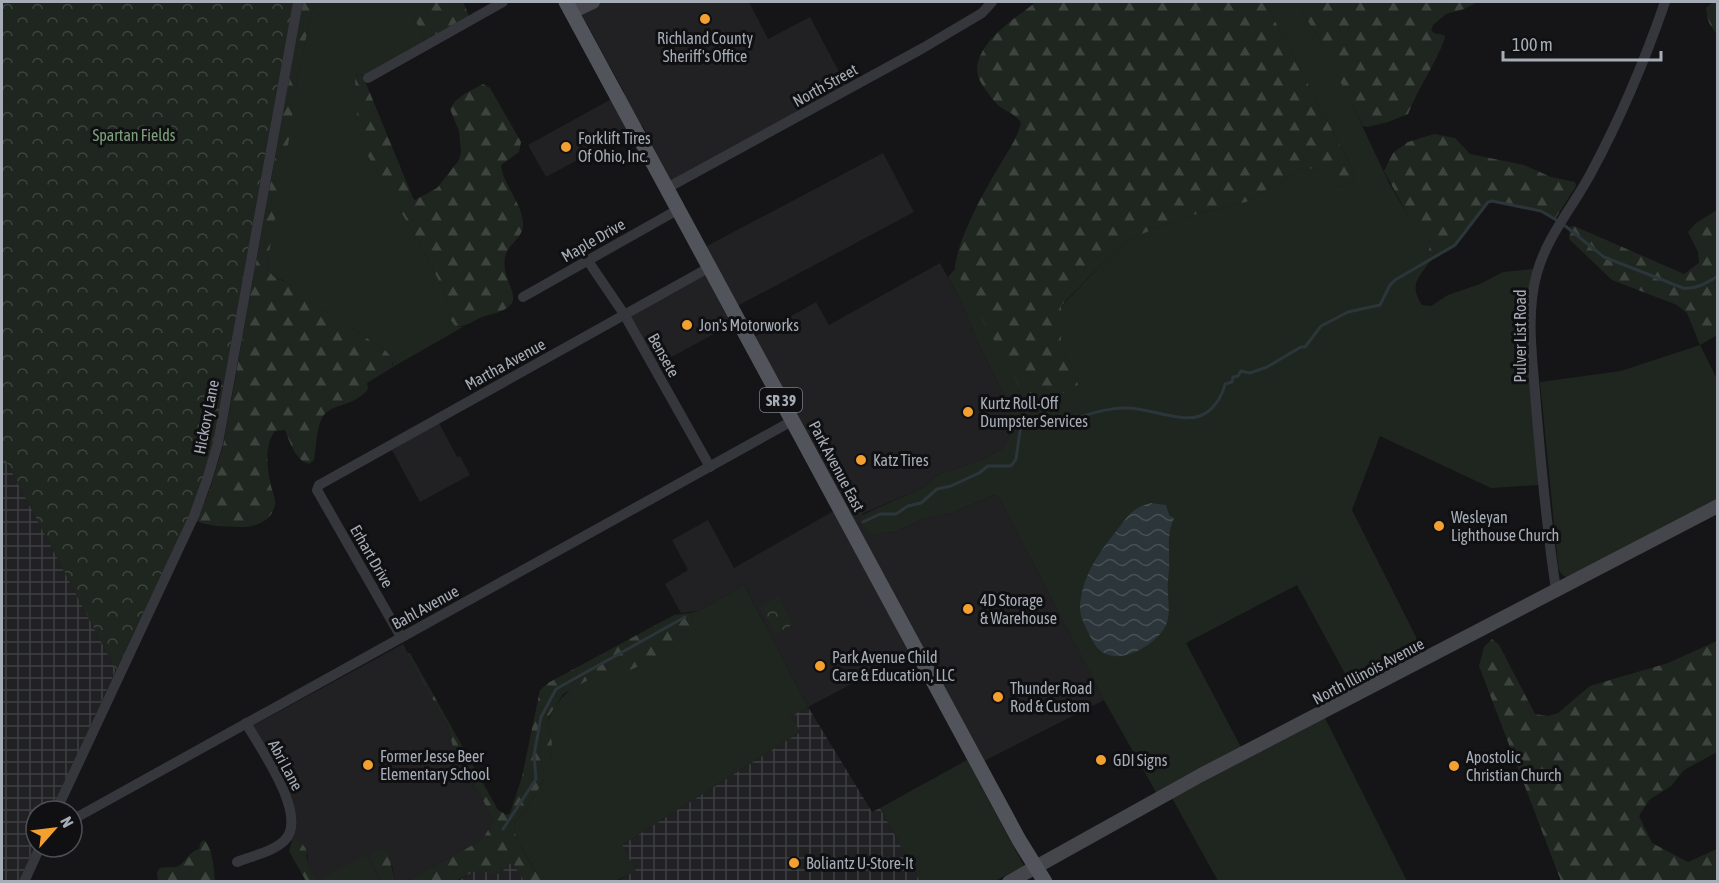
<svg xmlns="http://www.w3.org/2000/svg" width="1719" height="883" viewBox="0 0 1719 883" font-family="'Asap Condensed',sans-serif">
  <defs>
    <pattern id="industrial-grid" width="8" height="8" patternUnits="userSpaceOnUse" patternTransform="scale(1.5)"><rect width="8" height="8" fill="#212124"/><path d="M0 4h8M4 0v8" fill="none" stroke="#3e3f42"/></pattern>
    <pattern id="forest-firs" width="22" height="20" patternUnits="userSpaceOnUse" patternTransform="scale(1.5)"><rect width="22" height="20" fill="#1f261f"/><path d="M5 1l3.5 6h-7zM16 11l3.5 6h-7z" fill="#3d433d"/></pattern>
    <pattern id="park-crowns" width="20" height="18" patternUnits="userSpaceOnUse" patternTransform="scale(1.5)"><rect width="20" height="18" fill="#1f261f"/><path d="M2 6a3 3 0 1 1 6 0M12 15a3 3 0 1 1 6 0" fill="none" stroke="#3d433d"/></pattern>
    <pattern id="water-waves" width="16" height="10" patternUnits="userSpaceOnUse" patternTransform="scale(1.5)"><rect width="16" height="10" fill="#2b353a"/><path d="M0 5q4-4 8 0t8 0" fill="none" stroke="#475054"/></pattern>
  </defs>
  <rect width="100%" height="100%" fill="#151517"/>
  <!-- built -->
  <g fill="#212124">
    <polygon points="575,2 749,2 768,39 810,17 846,85 671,181 642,125 546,177 528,145 624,92"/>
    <polygon points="883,153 914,212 728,311 734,323 655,366 628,317 716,269 705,247"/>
    <polygon points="940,263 961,301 979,345 1005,396 1010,413 1011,431 1003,448 984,459 937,475 924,487 862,514 867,532 875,535 898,531 923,519 952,513 994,495 999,497 1104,700 984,761 920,648 808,707 744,585 699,611 681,613 665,584 688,570 672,540 708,520 734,568 844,505 754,337 816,302 829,325"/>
    <polygon points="439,423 457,457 460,456 470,475 420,502 392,450"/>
    <polygon points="403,644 447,725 453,747 494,820 482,840 407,881 395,881 392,865 370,858 381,881 317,881 307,861 308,856 301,842 292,842 290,838 294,824 251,727"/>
  </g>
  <!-- industrial -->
  <g fill="url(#industrial-grid)">
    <polygon points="2,453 116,670 51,811 36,811 36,843 19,882 2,881"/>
    <polygon points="808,707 872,812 880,808 920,881 615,882 635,871 622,845 800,732 791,716"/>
    <polygon points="510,862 514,862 524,881 456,882 475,871 501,873"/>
  </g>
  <!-- grass -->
  <g fill="#1f261f">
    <polygon points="314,2 406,2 425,40 363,76 361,74 356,75 358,126 368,156 420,244 443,289 450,308 450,319 455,326 463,327 393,367 393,363 386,351 331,314 317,308 282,280 273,276 269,271 267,264 297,79"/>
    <path d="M1265 2H1296L1328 53 1389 183 1409 217 1431 246 1427 256 1430 261C1418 279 1409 284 1422 305L1431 306 1448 295 1480 284 1503 272 1533 269 1527 300 1539 485 1491 488 1380 436 1352 510 1424 653 1354 690 1297 585 1186 643 1242 749 1157 794 1104 700 999 497 994 495 952 513 923 519 898 531 875 535 867 532 860 519 862 515 924 487 937 475 984 459 1003 448 1011 431 1010 413 1005 396 979 345 961 301 948 277 955 269 1040 403 1058 392H1072L1073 368 1061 348V307L1110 255 1130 239 1181 218 1246 202 1300 170 1315 168 1335 186 1340 187 1352 181 1354 172Z"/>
    <path d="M1700 345 1717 379V501L1568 578C1561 575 1559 572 1558 564L1540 382 1621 371Z"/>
    <path d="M744 585 808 707 791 716 800 732 622 845 636 871 615 881H541C535 867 514 841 514 827 514 821 520 817 524 812 540 788 562 755 547 726 552 704 568 688 589 679 597 676 608 679 616 675 642 660 667 638 692 620L690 613 699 611Z"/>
    <polygon points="1325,718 1407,881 1218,881 1172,798"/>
    <polygon points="967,760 1024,866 995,881 920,881 880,808"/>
    <polygon points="366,855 378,880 375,882 325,881 323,877"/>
  </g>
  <!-- forest -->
  <g fill="url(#forest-firs)">
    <path d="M303 2H314L297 79 289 139 267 264 269 271 273 276 296 288 317 308 331 314 386 351 391 357 393 367 367 383 368 389C355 407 329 403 322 418 316 430 316 447 314 460L309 464C295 460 290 442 285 430L275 431C264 445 267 469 271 486 272 491 276 498 275 504 273 521 254 528 239 527 225 526 210 527 197 521L210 489 223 446Z"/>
    <polygon points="406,2 463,2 469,16 425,40"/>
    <path d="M1036 2H1265L1354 172 1352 181 1340 187 1335 186 1315 168 1300 170 1246 202 1181 218 1130 239 1110 255 1061 306V348L1073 368 1078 385 1072 392C1052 392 1047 403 1028 402L955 269C956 242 985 189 1000 165 1008 151 1017 139 1021 123 1013 111 1004 112 996 103 991 97 980 84 978 76 971 45 1016 18 1036 2Z"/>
    <path d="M1296 2H1478L1464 9 1446 14 1433 25 1431 30 1434 33 1444 35 1445 38C1435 65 1418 88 1408 114L1388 122 1367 127 1363 126 1341 83 1328 53Z"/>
    <path d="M1713 2H1717V33C1709 27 1707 18 1706 8Z"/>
    <path d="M359 73 363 76 413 198 415 200 437 188 459 160 461 152 459 131 450 109C456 96 471 91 483 84L490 88 521 142 519 152 501 165C503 186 523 203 523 225 523 238 507 245 505 257 500 288 537 304 485 316 474 319 467 328 455 326L450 319V308L443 289 420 244 368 156 358 126 355 78Z"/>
    <polygon points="1434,134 1455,138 1470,154 1524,165 1551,177 1575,182 1576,186 1555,219 1541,212 1492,202 1489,203 1455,247 1430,261 1427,256 1430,246 1409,217 1384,171 1393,153 1408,142"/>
    <polygon points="1717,210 1717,335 1700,345 1687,313 1677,305 1612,280 1569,239 1570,227 1574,226 1684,274 1699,263 1698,252 1688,232 1696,223"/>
    <path d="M690 613 692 620 690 627 665 651 644 664 613 677 588 680 563 694 549 716 547 726C562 755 540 788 524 812 520 817 514 821 514 827 514 841 535 868 541 881H524L512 862 499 874 475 871 456 881H407L482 840 494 820 453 747 447 725 407 653H410L498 810 507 815 510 813 522 777 540 690 548 683 674 615Z"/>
    <polygon points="1492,639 1499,645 1535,714 1548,716 1558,713 1590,686 1668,663 1717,641 1717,752 1684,770 1671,786 1649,800 1639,816 1652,843 1688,862 1717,849 1717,881 1561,881 1479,666 1484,647"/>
    <path d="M204 840C213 849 214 869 215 881H158L157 872 160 868C167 866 174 869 180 865 187 860 189 852 199 849L201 842Z"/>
    <polygon points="292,842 301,842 306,849 307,861 317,881 306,881 289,851"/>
    <polygon points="380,849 386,850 388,853 395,881 381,881 370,858 373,852"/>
  </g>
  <!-- park -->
  <g fill="url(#park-crowns)">
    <polygon points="2,2 293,2 213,443 201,485 188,518 116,670 2,453"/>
    <polygon points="778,597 792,625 775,634 760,607"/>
  </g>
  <!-- water -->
  <path fill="url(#water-waves)" d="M1151 503 1166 505 1169 515 1174 518C1166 535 1170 551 1169 568 1169 576 1167 583 1168 591 1168 603 1171 616 1165 627 1155 645 1122 665 1102 652 1096 648 1092 640 1089 634 1085 626 1080 617 1080 608 1081 579 1097 555 1114 534 1127 518 1130 508 1151 503Z"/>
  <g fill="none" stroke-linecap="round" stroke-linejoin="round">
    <!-- stream -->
    <g stroke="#2b353a" stroke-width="3">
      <path d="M1564 225 1604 257 1683 288C1696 290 1708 282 1718 276"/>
      <path d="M863 522 880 514H896L908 506 921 503 937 489 951 486 979 473 988 466H1011L1016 459 1021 424 1024 423C1039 425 1054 424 1069 420 1088 415 1108 407 1128 408 1147 408 1182 423 1200 416 1213 411 1222 397 1225 384L1232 382 1233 377 1238 376 1241 371 1250 373 1267 367 1301 347H1305L1321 326 1348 312 1380 305 1390 285 1395 280 1455 245 1488 202 1492 201 1541 211 1558 221"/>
      <polyline points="503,829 536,779 534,755 541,717 556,689 685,617"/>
    </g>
    <!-- street -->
    <g stroke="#36373c" stroke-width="10">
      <polyline points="368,78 503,2"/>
      <polyline points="667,188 923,48 982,13 992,2"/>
      <polyline points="588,261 624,314 710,467"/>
      <polyline points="523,297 679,209"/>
      <path d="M1556 590C1547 529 1541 466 1536 405 1533 362 1525 315 1537 273 1547 236 1573 207 1591 173 1620 119 1645 60 1665 2"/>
      <polyline points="401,637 317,490 319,485 710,267"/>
      <polyline points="56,811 194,516 207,480 218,443 298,2"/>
      <polyline points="72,820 792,421"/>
      <path d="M237 862C252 856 272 852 284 841 310 817 260 748 246 723"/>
      <polyline points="24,882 40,847"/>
    </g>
    <!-- secondary -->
    <g stroke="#44464c" stroke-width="14">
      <polyline points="572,12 593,2"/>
      <polyline points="1009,882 1201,775 1718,506"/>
    </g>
    <!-- primary -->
    <polyline stroke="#52545b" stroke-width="15" points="566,2 972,753 1019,840 1045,882"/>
  </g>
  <!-- markers -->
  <g fill="#f3a030" stroke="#101012" stroke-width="2">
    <circle cx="705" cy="19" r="6"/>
    <circle cx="566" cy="147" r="6"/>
    <circle cx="687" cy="325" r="6"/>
    <circle cx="968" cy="412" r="6"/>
    <circle cx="861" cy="460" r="6"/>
    <circle cx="1439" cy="526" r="6"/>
    <circle cx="968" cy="609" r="6"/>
    <circle cx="820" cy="666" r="6"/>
    <circle cx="998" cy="697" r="6"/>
    <circle cx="1101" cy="760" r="6"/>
    <circle cx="368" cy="765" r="6"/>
    <circle cx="1454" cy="766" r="6"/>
    <circle cx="794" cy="863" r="6"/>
  </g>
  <g text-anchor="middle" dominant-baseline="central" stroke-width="6" stroke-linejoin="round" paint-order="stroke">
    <!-- shield labels -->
    <rect fill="#101012" stroke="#797e86" stroke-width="1.5" x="760" y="388" width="42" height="24" rx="4.5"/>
    <g font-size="15" font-weight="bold" fill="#a6adb7">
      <text x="781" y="400">SR 39</text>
    </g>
    <!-- poi labels -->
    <g font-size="16" fill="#a6adb7" stroke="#101012" text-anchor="start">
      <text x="705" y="38" text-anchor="middle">Richland County<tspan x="705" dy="18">Sheriff's Office</tspan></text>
      <text x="578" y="138">Forklift Tires<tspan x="578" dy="18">Of Ohio, Inc.</tspan></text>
      <text x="699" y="325">Jon's Motorworks</text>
      <text x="980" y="403">Kurtz Roll-Off<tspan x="980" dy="18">Dumpster Services</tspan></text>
      <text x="873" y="460">Katz Tires</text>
      <text x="1451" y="517">Wesleyan<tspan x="1451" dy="18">Lighthouse Church</tspan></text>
      <text x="980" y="600">4D Storage<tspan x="980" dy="18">&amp; Warehouse</tspan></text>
      <text x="832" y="657">Park Avenue Child<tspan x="832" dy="18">Care &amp; Education, LLC</tspan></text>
      <text x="1010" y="688">Thunder Road<tspan x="1010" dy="18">Rod &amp; Custom</tspan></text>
      <text x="380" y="756">Former Jesse Beer<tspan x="380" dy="18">Elementary School</tspan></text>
      <text x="1466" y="757">Apostolic<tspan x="1466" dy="18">Christian Church</tspan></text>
      <text x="1113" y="760">GDI Signs</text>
      <text x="806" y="863">Boliantz U-Store-It</text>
    </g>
    <!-- street labels -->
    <g font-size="16" fill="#a6adb7" stroke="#101012">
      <text transform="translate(825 85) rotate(-29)">North Street</text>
      <text transform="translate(593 240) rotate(-30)">Maple Drive</text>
      <text transform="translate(1520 336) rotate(-90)">Pulver List Road</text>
      <text transform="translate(664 355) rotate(61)">Bensete</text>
      <text transform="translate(505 364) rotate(-29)">Martha Avenue</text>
      <text transform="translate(206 417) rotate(-79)">Hickory Lane</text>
      <text transform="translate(837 466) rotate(62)">Park Avenue East</text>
      <text transform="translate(372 556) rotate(60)">Erhart Drive</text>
      <text transform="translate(425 607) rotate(-29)">Bahl Avenue</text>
      <text transform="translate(1368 671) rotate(-28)">North Illinois Avenue</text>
      <text transform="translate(286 765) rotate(62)">Abri Lane</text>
    </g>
    <!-- park labels -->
    <g font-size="16" fill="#7ea27d" stroke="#101012">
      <text x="134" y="135">Spartan Fields</text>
    </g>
  </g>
  <!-- border -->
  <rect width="1719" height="883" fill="none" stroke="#a6adb7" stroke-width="6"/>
  <!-- north arrow -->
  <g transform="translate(54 829) rotate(62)"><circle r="28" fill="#101012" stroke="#4c4f54" stroke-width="1.5"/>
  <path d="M0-4.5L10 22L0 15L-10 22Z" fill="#f3a030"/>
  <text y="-9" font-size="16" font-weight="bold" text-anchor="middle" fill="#a6adb7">N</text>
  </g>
  <!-- scale -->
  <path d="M1503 51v9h158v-9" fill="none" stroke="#a6adb7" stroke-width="3"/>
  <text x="1512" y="51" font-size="18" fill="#a6adb7" stroke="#101012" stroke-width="4.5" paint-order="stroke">100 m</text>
</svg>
